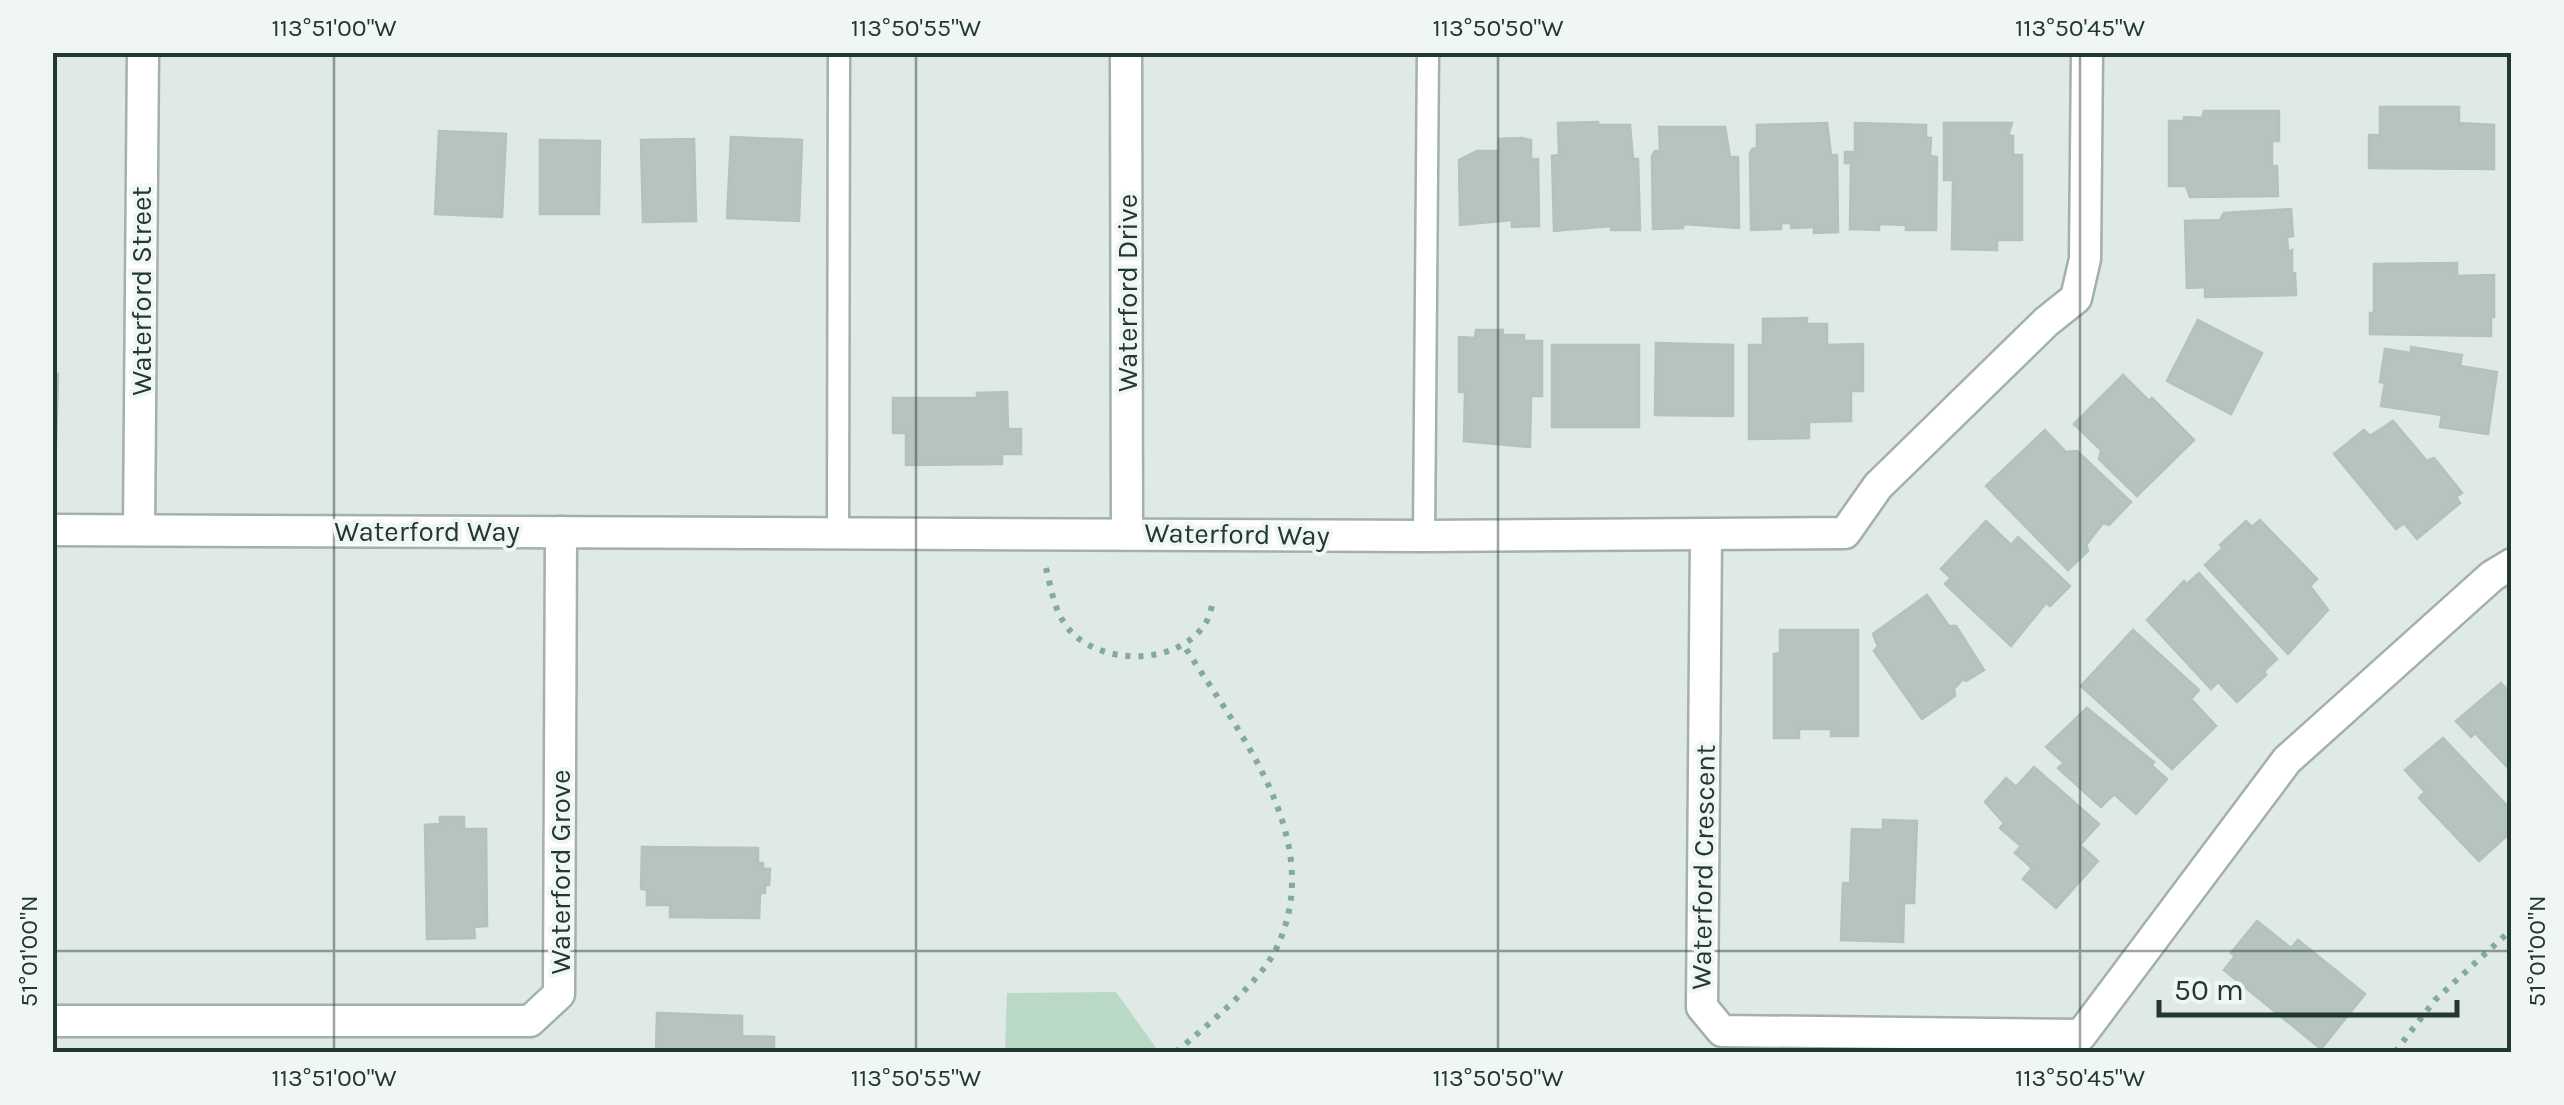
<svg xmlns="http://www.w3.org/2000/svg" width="2564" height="1105" viewBox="0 0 2564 1105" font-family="Karla,sans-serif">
  <rect width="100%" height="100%" fill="#dfe9e5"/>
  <!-- green -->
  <polygon fill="#bad9c4" points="1116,992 1159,1052 1005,1052 1007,993"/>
  <!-- building -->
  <g fill="#b5c4be" stroke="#b2c2bd" stroke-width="2.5">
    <polygon points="2380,107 2459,107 2459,123 2494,125 2494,169 2369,168 2369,135 2380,135"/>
    <polygon points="2204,111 2279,111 2279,141 2272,141 2272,166 2277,166 2278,196 2190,197 2186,186 2169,186 2169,121 2184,121 2184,117 2202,118"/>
    <polygon points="1598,122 1598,125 1630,125 1633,159 1638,159 1640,230 1611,230 1611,226 1554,231 1552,156 1559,155 1558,123"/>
    <polygon points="1827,123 1831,155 1837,155 1838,232 1814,233 1814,227 1791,228 1791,223 1781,223 1781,229 1751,230 1750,154 1752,149 1757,148 1757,125"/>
    <polygon points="1855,123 1926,125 1926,138 1931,138 1930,156 1937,157 1936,230 1906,230 1906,225 1879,224 1879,230 1850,229 1851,163 1845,163 1845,152 1855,152"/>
    <polygon points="1944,123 2012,123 2008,135 2013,136 2013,155 2022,155 2022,240 1997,240 1997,250 1952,249 1953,180 1944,180"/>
    <polygon points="1659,127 1725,127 1730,157 1738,157 1739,228 1683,224 1683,228 1653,229 1652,156 1655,151 1660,151"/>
    <polygon points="439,131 506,134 502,217 435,214"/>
    <polygon points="731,137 802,140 799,221 727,218"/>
    <polygon points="1521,138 1531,140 1531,159 1538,159 1539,226 1512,227 1512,220 1460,225 1459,160 1477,151 1499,151 1499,139"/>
    <polygon points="694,139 696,221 643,222 641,140"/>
    <polygon points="540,140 600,141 599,214 540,214"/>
    <polygon points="2291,209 2293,236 2287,237 2288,252 2292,250 2292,273 2295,273 2296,295 2205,297 2205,287 2187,288 2185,221 2220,220 2224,213"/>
    <polygon points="2457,263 2457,276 2494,275 2494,317 2491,317 2491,336 2370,334 2370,313 2374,313 2374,264"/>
    <polygon points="1807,318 1807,324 1827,324 1827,345 1863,344 1863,391 1851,391 1851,421 1809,422 1809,438 1749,439 1749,345 1763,345 1763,319"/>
    <polygon points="2198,320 2262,353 2231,414 2167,381"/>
    <polygon points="1476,330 1503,330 1502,335 1524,335 1524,341 1542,341 1542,396 1531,396 1530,447 1464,441 1465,392 1459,392 1459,337 1475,338"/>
    <polygon points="1656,343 1733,345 1733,416 1655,415"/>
    <rect x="1552" y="345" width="87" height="82"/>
    <polygon points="2411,347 2462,355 2460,366 2497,372 2488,434 2440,427 2442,415 2381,406 2385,383 2380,382 2385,349 2411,353"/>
    <polygon points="52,374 58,374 56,447 52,447"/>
    <polygon points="2123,375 2149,401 2152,398 2194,440 2137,496 2099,459 2101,450 2074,424"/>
    <polygon points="1007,392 1008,429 1021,429 1021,454 1002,454 1002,464 906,465 906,433 893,433 893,398 977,398 977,393"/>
    <polygon points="2393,421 2427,461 2434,458 2462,493 2456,497 2460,503 2417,539 2404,523 2396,529 2334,454 2364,430 2370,436"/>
    <polygon points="2045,430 2066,452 2077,451 2131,502 2109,525 2103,523 2086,545 2088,551 2068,570 1986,486"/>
    <polygon points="2260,520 2317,579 2310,586 2328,610 2288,654 2205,565 2223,548 2220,545 2246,521 2252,527"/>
    <polygon points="1986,521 2011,545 2018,537 2070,586 2050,606 2046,603 2011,646 1945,584 1951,578 1941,569"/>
    <polygon points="2199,573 2277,659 2264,671 2266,675 2237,702 2218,682 2211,689 2147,620 2184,581 2187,584"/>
    <polygon points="1927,595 1949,626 1956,626 1984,670 1966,681 1963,679 1954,689 1955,696 1922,719 1874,651 1878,646 1873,634"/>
    <polygon points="1780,630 1858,630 1858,736 1831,736 1831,729 1799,729 1799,738 1774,738 1774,654 1780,653"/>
    <polygon points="2133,630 2199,690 2191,699 2216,726 2172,769 2081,686"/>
    <polygon points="2501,683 2512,695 2512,772 2475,733 2471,737 2456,721"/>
    <polygon points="2087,708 2154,762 2151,765 2167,779 2136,814 2114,794 2101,807 2058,768 2064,763 2046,747"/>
    <polygon points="2443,738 2512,811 2512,831 2479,861 2419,798 2425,792 2405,770"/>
    <polygon points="2034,767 2099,824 2080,845 2098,861 2056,908 2023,879 2032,868 2015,853 2021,846 2000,828 2004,823 1985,802 2006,778 2016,787"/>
    <polygon points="440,817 464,817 464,829 486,829 487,926 474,927 475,938 427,939 425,825 440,824"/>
    <polygon points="1883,820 1917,821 1914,903 1904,903 1903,942 1841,940 1843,883 1850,883 1852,829 1883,830"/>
    <polygon points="642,847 758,848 758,863 763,863 763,869 770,869 769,885 765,885 765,893 760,893 759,918 670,917 670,905 647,905 647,890 641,889"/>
    <polygon points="2257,921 2291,948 2298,940 2365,994 2321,1049 2224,970 2235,956 2231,953"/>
    <polygon points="657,1013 742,1016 742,1036 774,1037 774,1052 656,1052"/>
  </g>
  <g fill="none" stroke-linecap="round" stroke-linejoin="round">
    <!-- service casing -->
    <g stroke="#a3b0ac" stroke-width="25">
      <g id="service">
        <polyline points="838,532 839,52"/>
        <polyline points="1424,536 1428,52"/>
      </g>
    </g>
    <!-- minor casing -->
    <g stroke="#a3b0ac" stroke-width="35">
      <g id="minor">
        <polyline points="1126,52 1127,533"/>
        <polyline points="139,529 143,52"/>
        <polyline points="52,530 1424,536 1845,533 1878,486 2046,322 2076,298 2085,259 2087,52"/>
        <polyline points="1706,535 1702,1007 1722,1031 2081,1035 2287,760 2492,576 2512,564"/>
        <polyline points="52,1021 530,1021 559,994 561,532"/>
      </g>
    </g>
    <!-- path -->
    <g stroke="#82aaa0" stroke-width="6" stroke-dasharray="5 8" stroke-linecap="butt">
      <path d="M1046 568C1051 588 1054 610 1067 627 1097 666 1177 667 1205 624 1209 619 1211 609 1213 602"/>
      <path d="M1176 1052C1205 1027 1260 983 1276 949 1329 840 1238 732 1183 644"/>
      <polyline points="2395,1052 2435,1000 2512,929"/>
    </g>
    <!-- service -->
    <use href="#service" stroke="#fff" stroke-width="20"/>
    <!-- minor -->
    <use href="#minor" stroke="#fff" stroke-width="30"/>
  </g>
  <!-- ticks -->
  <path fill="none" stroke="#223833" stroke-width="2.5" stroke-opacity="0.45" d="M334 52V1052M916 52V1052M1498 52V1052M2080 52V1052M52 951H2512"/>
  <g text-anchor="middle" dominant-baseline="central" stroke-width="8" stroke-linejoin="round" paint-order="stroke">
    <!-- street labels -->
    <g font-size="28" fill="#223833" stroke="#eff6f3">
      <text transform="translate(141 291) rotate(-90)">Waterford Street</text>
      <text transform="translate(1127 293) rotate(-90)">Waterford Drive</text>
      <text x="427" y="531">Waterford Way</text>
      <text transform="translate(1237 534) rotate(1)">Waterford Way</text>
      <text transform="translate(1703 867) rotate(-89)">Waterford Crescent</text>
      <text transform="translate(560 872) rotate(-90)">Waterford Grove</text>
    </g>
  </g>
  <!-- border -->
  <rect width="2564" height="1105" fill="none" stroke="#eff6f3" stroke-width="110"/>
  <!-- scale -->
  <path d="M2159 1000v15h298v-15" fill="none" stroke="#223833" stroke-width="5"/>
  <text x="2174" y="1000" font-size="30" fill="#223833" stroke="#eff6f3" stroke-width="8" paint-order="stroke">50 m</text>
  <rect x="55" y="55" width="2454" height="995" fill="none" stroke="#223833" stroke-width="4"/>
  <g font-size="25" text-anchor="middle" fill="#223833">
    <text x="334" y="36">113°51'00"W</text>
    <text x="916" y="36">113°50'55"W</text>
    <text x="1498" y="36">113°50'50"W</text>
    <text x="2080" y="36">113°50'45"W</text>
    <text transform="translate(28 951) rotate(-90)" y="9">51°01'00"N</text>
    <text transform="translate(2536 951) rotate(-90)" y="9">51°01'00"N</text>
    <text x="334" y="1086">113°51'00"W</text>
    <text x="916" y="1086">113°50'55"W</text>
    <text x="1498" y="1086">113°50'50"W</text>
    <text x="2080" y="1086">113°50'45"W</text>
  </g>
</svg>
